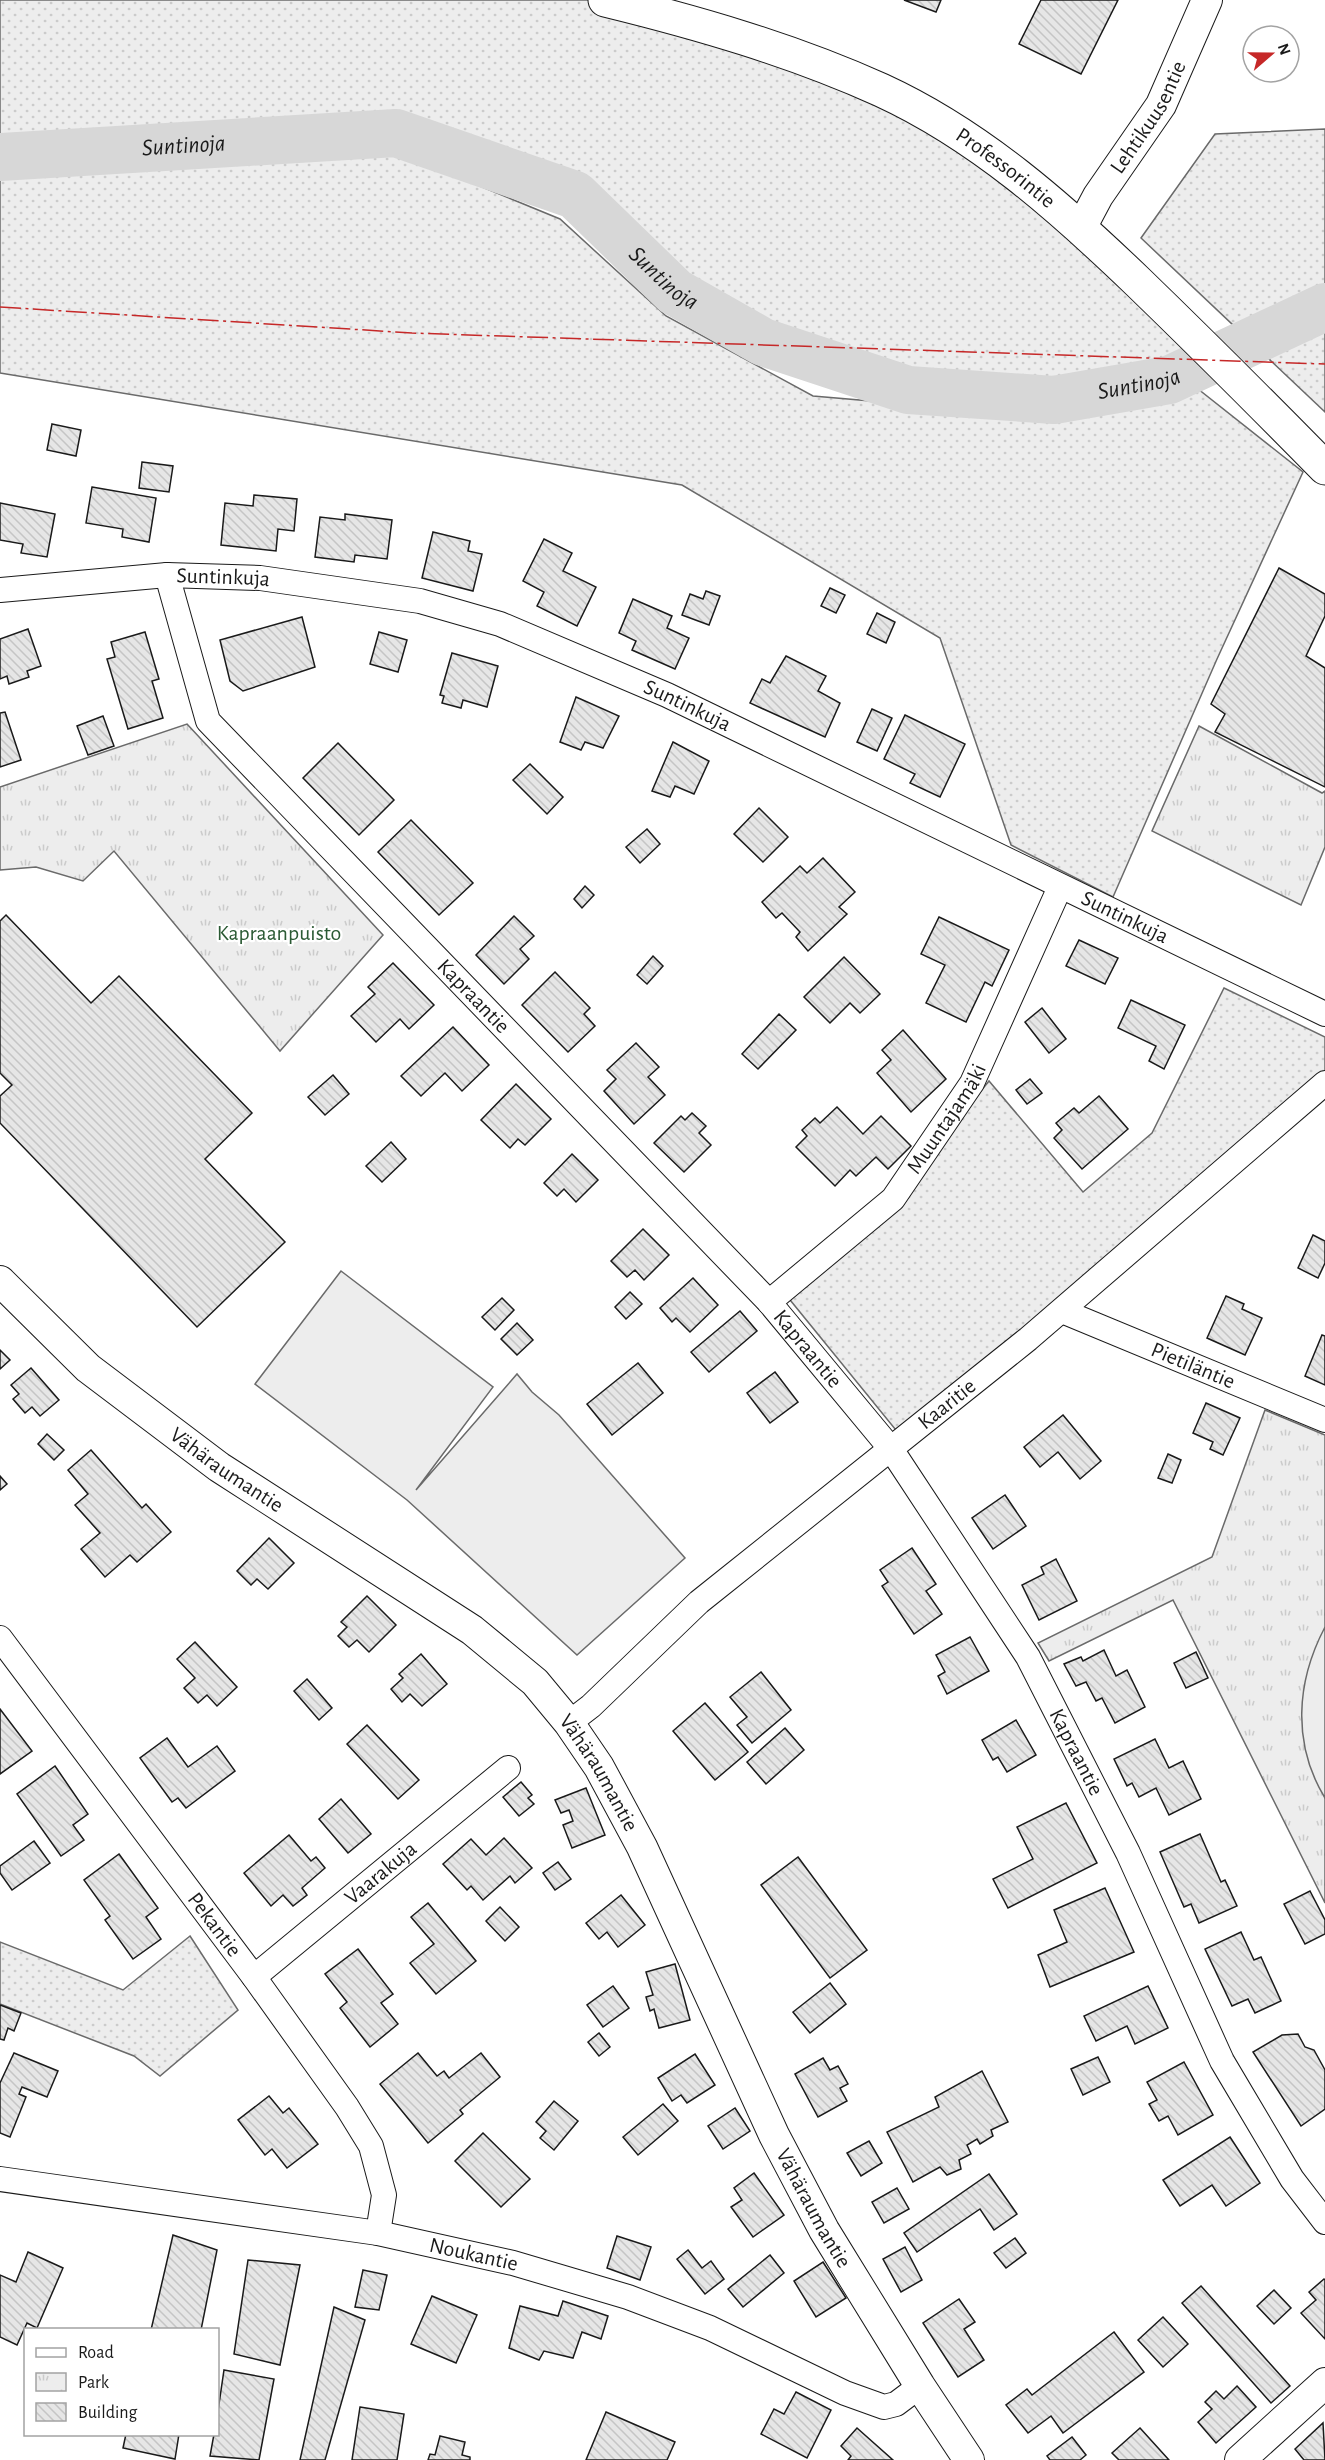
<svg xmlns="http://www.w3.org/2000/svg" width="1325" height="2460" viewBox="0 0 1325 2460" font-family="'Alegreya Sans',sans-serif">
  <defs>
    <pattern id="grass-dots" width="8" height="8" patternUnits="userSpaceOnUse" patternTransform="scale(1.5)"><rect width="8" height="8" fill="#ededed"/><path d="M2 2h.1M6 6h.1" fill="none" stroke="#cbcbcb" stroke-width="1.8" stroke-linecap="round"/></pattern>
    <pattern id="park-tufts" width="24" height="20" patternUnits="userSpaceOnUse" patternTransform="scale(1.5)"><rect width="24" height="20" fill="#ededed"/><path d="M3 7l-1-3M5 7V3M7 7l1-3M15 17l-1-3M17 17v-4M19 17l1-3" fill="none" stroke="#cbcbcb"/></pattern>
    <pattern id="building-back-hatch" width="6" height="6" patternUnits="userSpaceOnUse" patternTransform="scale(1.5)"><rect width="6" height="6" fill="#e6e6e6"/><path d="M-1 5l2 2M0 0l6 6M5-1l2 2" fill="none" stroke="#c5c5c5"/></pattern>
  </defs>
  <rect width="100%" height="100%" fill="#fff"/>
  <!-- grass -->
  <g fill="url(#grass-dots)" stroke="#6a6a6a" stroke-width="1.5">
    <polygon points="0,0 605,0 679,18 966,139 1204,346 1169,380 908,390 763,342 675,292 575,195 396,133 0,157"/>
    <polygon points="1325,129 1325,412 1141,238 1215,134"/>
    <polygon points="397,152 560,219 666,316 813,396 1034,415 1193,385 1303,472 1217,659 1113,897 1011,845 940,638 682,485 0,373 0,167"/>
    <polygon points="1224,988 1325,1037 1325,1082 904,1440 782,1290 893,1199 989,1081 1083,1192 1152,1133"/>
    <polygon points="190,1936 238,2010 160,2076 134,2056 0,2004 0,1942 123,1990"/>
  </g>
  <!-- park -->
  <g fill="url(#park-tufts)" stroke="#6a6a6a" stroke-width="1.5">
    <polygon points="187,724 383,935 280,1051 114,851 83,881 36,867 0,870 0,787"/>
    <polygon points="1199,726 1322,793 1325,791 1325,847 1301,905 1152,831"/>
    <polygon points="1265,1410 1325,1435 1325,1903 1173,1600 1049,1661 1038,1643 1212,1557"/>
  </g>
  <!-- pitch -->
  <g fill="#ededed" stroke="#6a6a6a" stroke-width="1.5">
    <polygon points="341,1271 493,1387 416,1490 517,1374 532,1392 559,1415 685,1558 577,1655 407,1500 255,1384"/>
    <path d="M1325 1627V1798C1292 1744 1296 1682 1325 1627Z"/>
  </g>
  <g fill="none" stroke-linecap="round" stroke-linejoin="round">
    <!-- river -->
    <path stroke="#d7d7d7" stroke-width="48" id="s1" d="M0 157 396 133 575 195 675 292 763 342 908 390 1054 400 1169 380 1325 307"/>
  </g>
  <!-- building -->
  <g fill="url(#building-back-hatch)" stroke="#1a1a1a" stroke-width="1.5">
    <polygon points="904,0 941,0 936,12"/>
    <polygon points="1041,0 1118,0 1081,74 1019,44"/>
    <polygon points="52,424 81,430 76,456 47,450"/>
    <polygon points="142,462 173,466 169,492 139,488"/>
    <polygon points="92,487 156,498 149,542 122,537 123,529 86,523"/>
    <polygon points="254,495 297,499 294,531 278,529 276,551 221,545 225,503 253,506"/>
    <polygon points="0,503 55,514 47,557 21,553 23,544 0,540"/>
    <polygon points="345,514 392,520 387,559 355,555 354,562 315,557 320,517 345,520"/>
    <polygon points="433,532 470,541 468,551 482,554 473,591 422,578"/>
    <polygon points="544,539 572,553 563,571 596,587 577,626 537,606 544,592 523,581"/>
    <polygon points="1279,568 1325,594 1325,616 1306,656 1325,668 1325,787 1215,732 1225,714 1211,704"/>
    <polygon points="830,588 845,595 836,613 821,606"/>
    <polygon points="706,591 720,596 709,625 682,615 690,594 703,599"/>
    <polygon points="633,599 672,616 667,628 689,638 675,669 632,650 636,641 619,633"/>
    <polygon points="877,613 895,622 886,643 867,634"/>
    <polygon points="302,617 315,667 243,691 230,681 220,640"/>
    <polygon points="28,629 41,666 27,671 29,677 9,684 7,676 0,679 0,639"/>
    <polygon points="145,632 159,679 152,681 163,718 128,729 107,659 115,657 111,642"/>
    <polygon points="379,632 407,640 398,672 370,664"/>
    <polygon points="452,653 498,666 487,707 463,700 461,708 442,703 444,696 440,695"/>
    <polygon points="786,656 826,676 818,691 840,703 825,737 750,703 762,679 770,683"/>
    <polygon points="576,697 619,716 603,748 585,742 581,750 560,742"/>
    <polygon points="872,709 892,718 877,751 857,742"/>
    <polygon points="5,712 21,760 0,767 0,713"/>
    <polygon points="905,715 965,744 940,797 910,783 915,774 884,759"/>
    <polygon points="103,716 114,746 88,755 77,726"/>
    <polygon points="673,742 709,761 694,794 675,786 670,797 652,791"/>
    <polygon points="338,743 394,800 359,835 303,778"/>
    <polygon points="530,764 563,797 547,814 513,780"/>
    <polygon points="759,808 788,837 763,862 734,834"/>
    <polygon points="411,820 473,883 439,915 378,852"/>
    <polygon points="647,829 660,844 640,863 626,847"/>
    <polygon points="823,858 855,892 839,907 847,914 808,951 796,937 800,932 782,913 776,918 762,902 800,866 807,873"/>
    <polygon points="585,886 594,895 582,908 574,899"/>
    <polygon points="6,915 91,1003 119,976 252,1113 205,1159 285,1242 197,1327 0,1123 0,1096 12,1085 0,1073 0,921"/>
    <polygon points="514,916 534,936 520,949 529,959 504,984 476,955"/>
    <polygon points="939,917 1009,950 992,986 985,982 966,1022 926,1003 945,965 921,954"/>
    <polygon points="1079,940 1118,958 1105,984 1066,966"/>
    <polygon points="653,956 663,966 647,984 637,975"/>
    <polygon points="844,957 880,994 860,1013 850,1003 830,1023 804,997"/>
    <polygon points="393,963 434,1005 409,1029 400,1019 376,1042 351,1016 375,994 368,987"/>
    <polygon points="555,972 590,1008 584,1014 595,1026 568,1052 522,1005"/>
    <polygon points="1131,1000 1185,1025 1164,1069 1149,1061 1156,1046 1118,1028"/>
    <polygon points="1042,1008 1066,1039 1049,1053 1025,1022"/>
    <polygon points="779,1014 796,1030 758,1069 742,1054"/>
    <polygon points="453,1027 489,1065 462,1091 445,1073 421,1096 401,1076"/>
    <polygon points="903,1030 946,1079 911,1112 877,1073 891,1060 882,1050"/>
    <polygon points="636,1043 659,1067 648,1077 665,1095 634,1124 604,1091 616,1079 607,1070"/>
    <polygon points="333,1075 349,1094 325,1115 308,1097"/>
    <polygon points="1030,1079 1042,1093 1027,1104 1016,1090"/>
    <polygon points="516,1084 551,1119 525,1145 518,1139 510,1148 481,1120"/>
    <polygon points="1099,1096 1128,1129 1082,1169 1054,1138 1062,1130 1056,1123 1074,1108 1079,1113"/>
    <polygon points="837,1107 863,1134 881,1116 911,1146 888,1169 876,1157 856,1176 850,1170 835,1186 796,1147 807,1136 802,1130 815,1118 820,1123"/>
    <polygon points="692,1113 706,1126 699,1133 711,1145 684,1172 654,1143 681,1116 685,1120"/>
    <polygon points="391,1142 406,1159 382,1182 366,1166"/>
    <polygon points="572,1154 598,1180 576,1202 564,1189 557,1196 544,1183"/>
    <polygon points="643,1229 669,1255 644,1280 635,1270 627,1277 611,1261"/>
    <polygon points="1313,1235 1325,1241 1325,1263 1318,1278 1298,1268"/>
    <polygon points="693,1278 718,1305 690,1332 676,1318 672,1322 660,1308"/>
    <polygon points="630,1292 642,1304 626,1319 615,1307"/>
    <polygon points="1226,1296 1244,1304 1242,1309 1262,1318 1245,1355 1207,1338"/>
    <polygon points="502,1298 514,1310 495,1330 482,1317"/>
    <polygon points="740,1311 757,1331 709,1372 691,1352"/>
    <polygon points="517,1323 533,1340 517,1355 501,1339"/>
    <polygon points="1322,1335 1325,1336 1325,1385 1305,1376"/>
    <polygon points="0,1350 10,1360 0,1369"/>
    <polygon points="638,1363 663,1393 612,1435 587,1404"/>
    <polygon points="31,1368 59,1400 40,1416 32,1407 25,1413 13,1399 19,1394 11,1385"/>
    <polygon points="775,1372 798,1402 770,1423 747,1393"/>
    <polygon points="1206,1403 1240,1418 1223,1455 1210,1449 1213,1442 1193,1433"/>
    <polygon points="1063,1415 1101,1461 1080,1479 1058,1452 1040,1467 1024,1447"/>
    <polygon points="47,1434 64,1450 54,1460 38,1444"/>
    <polygon points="91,1450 142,1508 146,1504 171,1532 137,1562 130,1555 105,1577 81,1549 100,1533 75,1505 88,1494 68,1470"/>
    <polygon points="1168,1454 1181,1460 1172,1483 1158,1478"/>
    <polygon points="0,1476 7,1484 0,1490"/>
    <polygon points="1005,1495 1026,1526 993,1549 972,1518"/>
    <polygon points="269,1538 294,1563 268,1589 257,1579 251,1585 237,1571"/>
    <polygon points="912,1548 936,1584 926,1591 942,1614 914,1634 882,1586 888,1582 880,1570"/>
    <polygon points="1056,1559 1077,1601 1039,1620 1022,1585 1044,1574 1041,1567"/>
    <polygon points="367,1596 396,1625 369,1652 357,1640 349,1647 338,1636 347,1627 341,1622"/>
    <polygon points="970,1637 989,1671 947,1694 938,1676 945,1672 936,1655"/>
    <polygon points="195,1642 237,1687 217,1706 207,1695 198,1703 184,1688 195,1678 177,1659"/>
    <polygon points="1104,1650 1116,1676 1127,1670 1145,1707 1115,1723 1102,1698 1096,1701 1086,1682 1076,1686 1064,1664 1081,1657 1083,1661"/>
    <polygon points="1196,1652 1208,1678 1186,1688 1174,1663"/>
    <polygon points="421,1654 447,1684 422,1706 410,1694 402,1702 391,1689 403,1678 399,1674"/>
    <polygon points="761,1672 791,1710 752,1743 737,1725 747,1717 730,1697"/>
    <polygon points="307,1679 332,1708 319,1720 294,1691"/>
    <polygon points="705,1703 748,1752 715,1780 673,1731"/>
    <polygon points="0,1709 32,1751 0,1774"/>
    <polygon points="1016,1720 1036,1755 1007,1772 998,1757 993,1760 982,1740"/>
    <polygon points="367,1725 419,1780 398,1799 347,1744"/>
    <polygon points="785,1728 804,1750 766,1784 747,1762"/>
    <polygon points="167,1738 188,1767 217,1746 235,1771 186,1808 178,1798 172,1802 140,1758"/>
    <polygon points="1155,1739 1169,1768 1183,1761 1201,1799 1169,1815 1156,1788 1139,1797 1132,1783 1127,1786 1114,1759"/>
    <polygon points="55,1766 88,1814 73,1825 84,1840 61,1856 17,1794"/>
    <polygon points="521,1782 532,1795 528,1798 534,1804 519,1816 503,1797"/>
    <polygon points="586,1788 605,1835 572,1848 563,1825 573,1821 569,1810 561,1813 555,1800"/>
    <polygon points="341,1799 371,1834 348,1853 319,1819"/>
    <polygon points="1066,1803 1097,1863 1008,1908 993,1879 1033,1859 1017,1827"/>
    <polygon points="1200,1834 1221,1882 1225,1880 1237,1906 1199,1923 1191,1904 1184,1907 1160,1852"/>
    <polygon points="289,1835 311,1861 316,1857 325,1868 302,1888 307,1895 293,1906 283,1895 271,1906 244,1873"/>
    <polygon points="504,1838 532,1868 515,1883 510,1876 483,1900 471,1886 467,1890 443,1864 471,1839 486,1855"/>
    <polygon points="34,1841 50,1863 12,1890 0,1873 0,1866"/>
    <polygon points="119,1854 158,1908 146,1917 161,1939 133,1959 105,1920 110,1916 84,1880"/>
    <polygon points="798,1857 867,1950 830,1978 761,1885"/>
    <polygon points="558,1862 571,1879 555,1890 543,1873"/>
    <polygon points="1105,1888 1134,1952 1050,1987 1038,1955 1067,1942 1054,1910"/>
    <polygon points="1310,1891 1325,1920 1325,1934 1305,1944 1284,1904"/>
    <polygon points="621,1895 645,1925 618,1947 607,1932 599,1939 586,1923"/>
    <polygon points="428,1903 476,1961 436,1994 410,1963 434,1944 411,1917"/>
    <polygon points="500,1907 519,1927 505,1941 486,1921"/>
    <polygon points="1241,1932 1254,1960 1261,1957 1281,2001 1255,2013 1248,1999 1232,2006 1205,1949"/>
    <polygon points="358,1949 393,1994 381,2003 398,2024 370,2047 340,2008 347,2002 325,1974"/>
    <polygon points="675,1964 690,2020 659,2028 654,2009 650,2011 646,1997 653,1995 646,1972"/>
    <polygon points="830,1983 846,2004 810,2033 793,2012"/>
    <polygon points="613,1986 629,2008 603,2027 587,2005"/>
    <polygon points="1148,1986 1168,2028 1135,2044 1127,2026 1096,2041 1084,2016"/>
    <polygon points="0,2005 21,2013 14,2031 8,2028 4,2040 0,2039"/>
    <polygon points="599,2033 610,2047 599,2056 588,2042"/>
    <polygon points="1298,2034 1305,2047 1314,2050 1325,2070 1325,2109 1301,2126 1253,2052 1282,2035"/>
    <polygon points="14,2053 58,2071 47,2097 22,2087 19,2094 26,2097 10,2137 0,2133 0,2083"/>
    <polygon points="418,2053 437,2076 444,2071 449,2078 481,2053 500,2077 460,2110 463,2114 428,2143 380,2084"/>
    <polygon points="695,2054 715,2085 687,2103 681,2095 672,2101 658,2078"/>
    <polygon points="1098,2057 1110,2082 1083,2095 1071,2069"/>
    <polygon points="823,2058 830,2070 838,2066 848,2084 840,2088 847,2101 818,2117 795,2074"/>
    <polygon points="1184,2062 1213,2115 1178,2135 1168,2116 1159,2121 1149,2104 1157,2100 1147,2082"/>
    <polygon points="982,2071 1008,2122 991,2130 993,2136 980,2144 977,2139 967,2145 971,2154 959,2160 961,2169 947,2175 940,2167 913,2182 887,2132 939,2107 935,2097"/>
    <polygon points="269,2096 283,2113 289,2108 318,2144 287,2168 272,2149 265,2155 238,2120"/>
    <polygon points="554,2101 578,2121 554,2150 540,2138 546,2131 536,2122"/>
    <polygon points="663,2104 678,2121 638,2155 623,2137"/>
    <polygon points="735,2108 750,2131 723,2149 708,2126"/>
    <polygon points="483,2133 530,2179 501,2207 455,2161"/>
    <polygon points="1230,2137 1260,2183 1226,2206 1212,2185 1180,2206 1163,2180"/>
    <polygon points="869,2141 882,2163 861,2176 847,2153"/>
    <polygon points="754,2173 784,2215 753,2237 731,2207 742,2200 734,2188"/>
    <polygon points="989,2174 1017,2214 994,2230 980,2209 917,2252 904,2233"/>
    <polygon points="897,2188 909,2209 884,2223 872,2202"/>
    <polygon points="173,2235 217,2250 201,2330 151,2330"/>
    <polygon points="617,2236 651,2247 640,2280 607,2268"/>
    <polygon points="1015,2238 1026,2253 1006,2268 994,2253"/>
    <polygon points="905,2247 922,2280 901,2292 883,2259"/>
    <polygon points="688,2250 702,2268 711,2261 724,2279 705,2294 677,2259"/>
    <polygon points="28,2252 63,2268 37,2328 27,2323 17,2345 0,2337 0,2275 16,2282"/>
    <polygon points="770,2255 784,2273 743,2307 728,2289"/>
    <polygon points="248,2260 300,2265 280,2365 234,2354"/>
    <polygon points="823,2262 846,2298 816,2317 794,2281"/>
    <polygon points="363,2270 387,2275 379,2310 355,2307"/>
    <polygon points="1324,2279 1325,2280 1325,2339 1301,2313 1316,2300 1309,2292"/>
    <polygon points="1201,2286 1290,2386 1271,2403 1182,2303"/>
    <polygon points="1274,2290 1291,2308 1274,2324 1257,2306"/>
    <polygon points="432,2296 477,2315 456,2363 411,2344"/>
    <polygon points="959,2299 975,2322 964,2329 984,2360 958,2377 923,2323"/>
    <polygon points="563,2301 608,2316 601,2339 582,2332 573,2358 544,2351 539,2360 509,2348 520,2306 558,2316"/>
    <polygon points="334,2307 365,2320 325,2460 300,2460"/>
    <polygon points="1163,2317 1188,2344 1163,2367 1138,2340"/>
    <polygon points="1114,2332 1144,2372 1063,2433 1051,2416 1028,2433 1006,2405 1027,2389 1032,2395"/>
    <polygon points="224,2370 274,2379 259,2460 210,2456 214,2434 218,2434 218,2411"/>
    <polygon points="1237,2386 1256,2407 1216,2443 1198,2422 1212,2409 1205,2402 1216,2391 1224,2399"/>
    <polygon points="796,2392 831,2410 807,2458 761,2434 774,2409 784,2414"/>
    <polygon points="360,2407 404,2414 397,2460 352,2460"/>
    <polygon points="606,2412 675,2442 667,2460 586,2460"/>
    <polygon points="1323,2423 1325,2460 1304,2460 1295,2449"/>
    <polygon points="857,2428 893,2460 848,2460 851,2456 841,2446"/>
    <polygon points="1140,2428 1169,2460 1119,2460 1112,2453"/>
    <polygon points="126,2434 179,2434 175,2459 123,2448"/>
    <polygon points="440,2436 465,2442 462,2455 470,2457 470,2460 428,2460 430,2454 435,2455"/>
    <polygon points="1072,2437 1086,2455 1080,2460 1050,2460 1047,2456"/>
  </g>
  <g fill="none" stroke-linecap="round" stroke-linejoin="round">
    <!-- minor casing -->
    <g stroke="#1a1a1a" stroke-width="26">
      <g id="minor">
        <path id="s2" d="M167 575 208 721 769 1302 891 1449 1028 1657 1128 1853 1222 2061 1292 2179 1325 2222"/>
        <path id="s3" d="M0 590 167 575 260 578 420 601 500 624 667 695 1325 1014"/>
        <path id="s4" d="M769 1302 893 1199 972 1083 1060 887"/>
        <path id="s5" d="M1062 1311 1325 1420"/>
        <path id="s6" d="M0 1638 254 1977 347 2107 371 2146 384 2195 378 2233"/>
        <path id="s7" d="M569 1723 591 1706 699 1602 1028 1339 1325 1083"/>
        <path id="s8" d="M254 1977 508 1768"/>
        <path id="s9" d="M0 2179 378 2233 513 2263 628 2297 710 2328 845 2393 884 2407 896 2404 920 2386"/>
      </g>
    </g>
    <!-- tertiary casing -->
    <g stroke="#1a1a1a" stroke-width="32">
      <g id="tertiary">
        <path id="s10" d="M1081 228 1098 196 1161 105 1207 0"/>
        <path id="s11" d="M0 1281 88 1368 219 1467 472 1630 535 1682 569 1723 599 1767 642 1847 774 2135 824 2230 920 2386 969 2460"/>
        <polyline points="1240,2460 1325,2383"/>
      </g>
    </g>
    <!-- secondary casing -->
    <g stroke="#1a1a1a" stroke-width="35">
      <g id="secondary">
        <path id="s12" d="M605 0C699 23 792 50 881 90 979 135 1061 208 1138 282 1201 343 1263 405 1325 468"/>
      </g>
    </g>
    <!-- minor -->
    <use href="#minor" stroke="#fff" stroke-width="24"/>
    <!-- tertiary -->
    <use href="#tertiary" stroke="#fff" stroke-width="30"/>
    <!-- secondary -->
    <use href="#secondary" stroke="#fff" stroke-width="33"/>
    <!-- power -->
    <polyline stroke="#c62828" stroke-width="1.5" stroke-dasharray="21 4.5 3 4.5" stroke-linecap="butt" points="0,307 412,333 1325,364"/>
  </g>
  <g text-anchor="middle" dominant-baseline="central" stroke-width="4.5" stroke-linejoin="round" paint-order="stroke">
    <!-- street labels -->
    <g font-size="22" fill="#1a1a1a" stroke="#fff">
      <text stroke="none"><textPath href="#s10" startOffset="130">Lehtikuusentie</textPath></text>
      <text stroke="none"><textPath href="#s12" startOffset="438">Professorintie</textPath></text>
      <text stroke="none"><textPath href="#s3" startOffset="224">Suntinkuja</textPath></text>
      <text stroke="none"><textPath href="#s3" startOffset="710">Suntinkuja</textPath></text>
      <text stroke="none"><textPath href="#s3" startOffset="1196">Suntinkuja</textPath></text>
      <text stroke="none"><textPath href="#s2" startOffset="534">Kapraantie</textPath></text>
      <text stroke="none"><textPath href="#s4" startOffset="258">Muuntajamäki</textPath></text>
      <text stroke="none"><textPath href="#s2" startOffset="1020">Kapraantie</textPath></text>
      <text stroke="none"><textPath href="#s5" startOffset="142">Pietiläntie</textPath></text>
      <text stroke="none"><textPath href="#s7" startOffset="495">Kaaritie</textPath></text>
      <text stroke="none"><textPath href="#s11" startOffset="296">Vähäraumantie</textPath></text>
      <text stroke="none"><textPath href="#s2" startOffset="1506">Kapraantie</textPath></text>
      <text stroke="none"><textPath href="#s11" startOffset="782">Vähäraumantie</textPath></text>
      <text stroke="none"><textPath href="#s8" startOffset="164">Vaarakuja</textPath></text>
      <text stroke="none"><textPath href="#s6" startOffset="358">Pekantie</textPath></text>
      <text stroke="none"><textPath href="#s11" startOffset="1268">Vähäraumantie</textPath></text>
      <text stroke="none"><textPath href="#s9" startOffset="480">Noukantie</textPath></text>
    </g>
    <!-- park labels -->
    <g font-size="22" fill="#2b5a34" stroke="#fff">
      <text x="279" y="933">Kapraanpuisto</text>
    </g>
    <!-- water labels -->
    <g font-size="24" font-style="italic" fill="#1a1a1a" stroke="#fff">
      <text stroke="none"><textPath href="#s1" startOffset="184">Suntinoja</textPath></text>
      <text stroke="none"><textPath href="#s1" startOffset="708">Suntinoja</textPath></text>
      <text stroke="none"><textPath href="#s1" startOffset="1212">Suntinoja</textPath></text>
    </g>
  </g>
  <!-- legend -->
  <rect x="24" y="2328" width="195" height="108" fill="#ffffff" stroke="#a3a3a3" stroke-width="1.5"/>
  <rect x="36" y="2348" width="30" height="9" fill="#ffffff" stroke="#a3a3a3" stroke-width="1.5"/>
  <text x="78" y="2358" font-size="18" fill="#1a1a1a">Road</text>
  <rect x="36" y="2373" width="30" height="18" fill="url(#park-tufts)" stroke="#a3a3a3" stroke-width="1.5"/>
  <text x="78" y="2388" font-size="18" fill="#1a1a1a">Park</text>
  <rect x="36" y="2403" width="30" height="18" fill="url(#building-back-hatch)" stroke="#a3a3a3" stroke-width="1.5"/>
  <text x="78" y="2418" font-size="18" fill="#1a1a1a">Building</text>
  <!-- north arrow -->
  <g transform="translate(1271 54) rotate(70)"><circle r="28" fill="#ffffff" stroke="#a3a3a3" stroke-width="1.5"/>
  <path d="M0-4.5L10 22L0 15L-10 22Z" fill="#c62828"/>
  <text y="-9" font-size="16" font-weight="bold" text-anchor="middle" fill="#1a1a1a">N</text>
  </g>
</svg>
